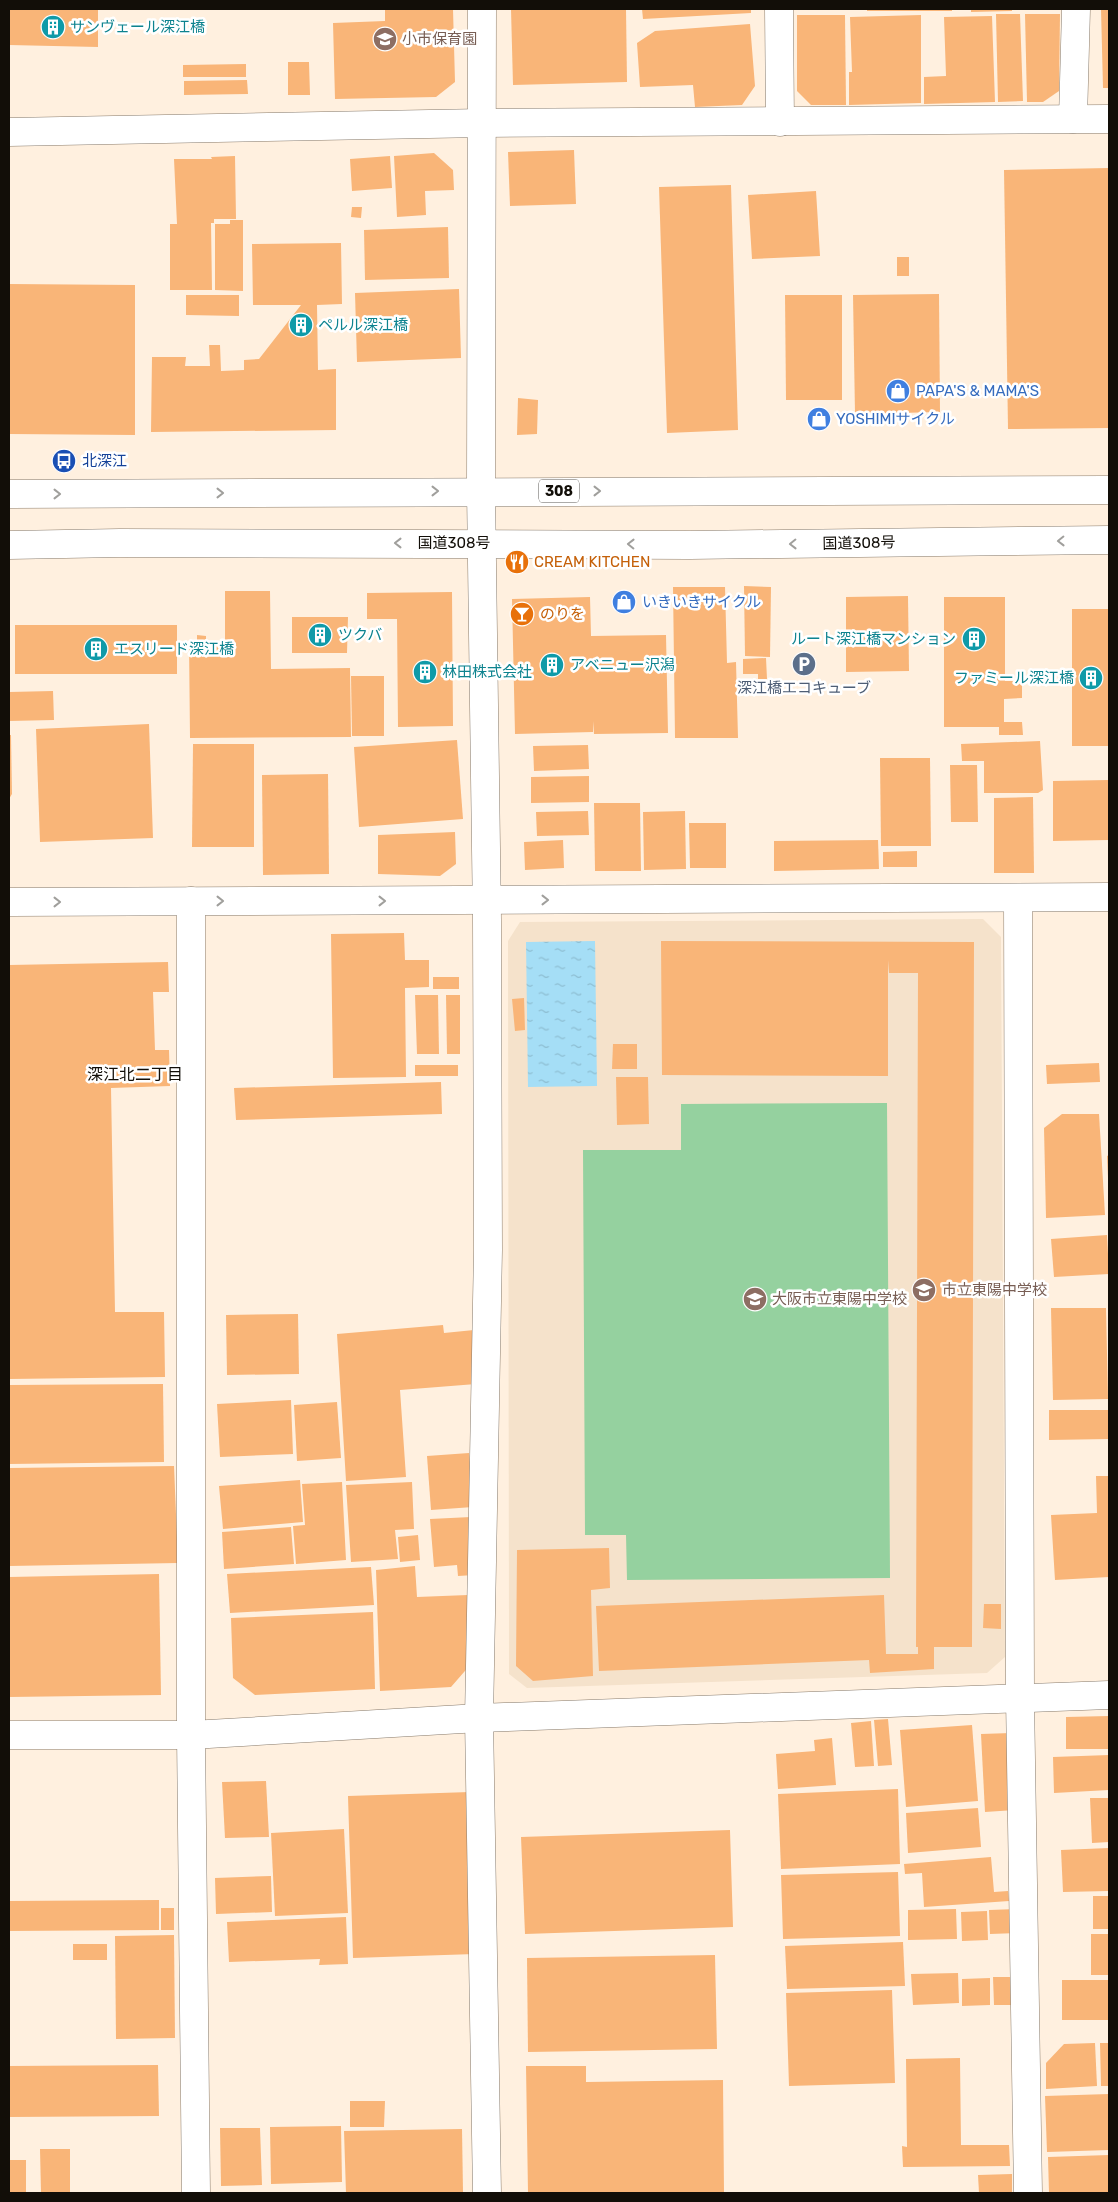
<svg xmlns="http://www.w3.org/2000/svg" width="1118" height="2202" viewBox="0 0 1118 2202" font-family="Rubik,'Noto Sans JP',sans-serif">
  <defs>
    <pattern id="water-ripples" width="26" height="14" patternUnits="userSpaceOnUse" patternTransform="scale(1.25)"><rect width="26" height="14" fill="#a5def6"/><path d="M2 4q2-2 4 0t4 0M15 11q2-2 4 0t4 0" fill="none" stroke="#8dbdd1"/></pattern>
  </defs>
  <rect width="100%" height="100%" fill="#fff0df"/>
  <!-- built -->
  <polygon fill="#f5e2cb" points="983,919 1001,937 1005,1657 987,1673 527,1688 509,1674 508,941 520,922"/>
  <!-- pitch -->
  <polygon fill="#95d19f" points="887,1103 890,1578 627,1580 626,1535 585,1535 583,1150 681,1150 681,1104"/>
  <!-- water -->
  <polygon fill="url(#water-ripples)" points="595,941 597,1086 528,1087 526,942"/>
  <!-- building -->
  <g fill="#f9b578">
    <polygon points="9,9 98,9 98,47 9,45"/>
    <polygon points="385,9 453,9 455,82 436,97 335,99 333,23 385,21"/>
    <polygon points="511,9 626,9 627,82 513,85"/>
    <polygon points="642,9 751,9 751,13 643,19"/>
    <rect x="867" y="9" width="85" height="2"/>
    <polygon points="971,9 1012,9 1012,11 971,12"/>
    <polygon points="1101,9 1109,9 1109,88 1103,88"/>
    <polygon points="996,14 1020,14 1023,101 998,102"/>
    <polygon points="1025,14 1060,14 1059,91 1043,102 1027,102"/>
    <polygon points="797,15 845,15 846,105 811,105 797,91"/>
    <polygon points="921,15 921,103 849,105 849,72 852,72 850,17"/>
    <polygon points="992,16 995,102 924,104 924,77 946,76 944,17"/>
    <polygon points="750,24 755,86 742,105 695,107 693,85 640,87 637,43 655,31"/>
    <polygon points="288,62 309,62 310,95 288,95"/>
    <polygon points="246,64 246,77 183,77 183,65"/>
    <polygon points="247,80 248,94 184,95 184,81"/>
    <polygon points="574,150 576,204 510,206 508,152"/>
    <polygon points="434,153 453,170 454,190 425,191 426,215 397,217 394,156"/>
    <polygon points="235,156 236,219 214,219 214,223 211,223 212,290 170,290 170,224 177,224 174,159 212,159 211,157"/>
    <polygon points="390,156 392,188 352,191 350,159"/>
    <polygon points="1109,168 1109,428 1008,429 1004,170"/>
    <polygon points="731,185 738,430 667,433 659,187"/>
    <polygon points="816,191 820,256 752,259 748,195"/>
    <polygon points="352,207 362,207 361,218 351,217"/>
    <polygon points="230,220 243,220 243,291 215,290 215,224 230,224"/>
    <polygon points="448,227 449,278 365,280 364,230"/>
    <polygon points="341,243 342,304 317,305 318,370 336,369 336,430 151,432 152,357 186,357 185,366 210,366 209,345 220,345 221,371 244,370 244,360 259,359 301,305 253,305 252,244"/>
    <rect x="897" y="257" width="12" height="19"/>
    <polygon points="9,284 135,285 135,435 9,434"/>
    <polygon points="459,289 461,358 357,362 355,293"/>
    <polygon points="939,294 940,412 855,414 853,295"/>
    <polygon points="186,295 239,295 239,316 186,315"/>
    <polygon points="785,295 842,295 842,400 786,400"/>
    <polygon points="518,398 538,400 537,434 517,435"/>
    <polygon points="744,586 771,587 770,657 745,656"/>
    <polygon points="673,587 725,587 727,663 736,662 738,738 675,738"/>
    <polygon points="225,591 270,591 271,669 350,668 351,737 190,738 189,641 197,641 197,635 206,636 206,645 225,645"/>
    <polygon points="452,592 453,726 398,727 397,619 367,619 367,593"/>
    <polygon points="908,596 909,671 846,672 846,597"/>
    <polygon points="590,597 591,636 666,635 668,733 594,734 593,721 593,732 515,734 512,599"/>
    <polygon points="944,597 1005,597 1005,681 1022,681 1022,698 1004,699 1004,722 1022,722 1023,735 999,735 999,727 944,727"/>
    <rect x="1072" y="609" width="37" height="137"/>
    <polygon points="292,617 348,617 347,653 292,653"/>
    <rect x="15" y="625" width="162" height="49"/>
    <polygon points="766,658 767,679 758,679 758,674 743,674 743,659"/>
    <polygon points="351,676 384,676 384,736 352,736"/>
    <polygon points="53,691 54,720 9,721 9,692"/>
    <polygon points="149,724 153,838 40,842 36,729"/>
    <polygon points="9,735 11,735 12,794 9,799"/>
    <polygon points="457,740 463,819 359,827 354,747"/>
    <polygon points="1040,741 1043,790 1038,793 984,793 984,761 962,761 961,744"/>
    <polygon points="193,744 254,744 254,847 192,847"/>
    <polygon points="588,745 589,769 534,771 533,746"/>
    <polygon points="880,758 930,758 931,846 881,846"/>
    <polygon points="950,765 977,765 978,822 951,822"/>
    <polygon points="328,774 329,874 263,875 262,775"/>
    <polygon points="589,776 589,802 531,803 531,777"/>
    <polygon points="1109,780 1109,840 1053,841 1053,781"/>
    <polygon points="1033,797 1034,873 994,873 994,798"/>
    <polygon points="594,803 640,803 641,871 595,871"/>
    <polygon points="588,811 589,835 537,836 536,812"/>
    <polygon points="685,811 686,869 644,870 643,812"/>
    <polygon points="689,823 726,823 726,868 690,868"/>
    <polygon points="455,832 456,864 440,876 378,874 378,835"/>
    <polygon points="563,840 564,868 525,870 524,842"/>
    <polygon points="878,840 879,869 774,871 774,841"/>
    <polygon points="917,851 917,867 883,867 883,852"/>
    <polygon points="404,933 405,960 429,960 429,987 405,988 406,1077 333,1078 331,934"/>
    <polygon points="661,941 974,942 972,1647 934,1647 934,1669 870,1673 869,1660 599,1671 596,1606 884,1595 886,1654 918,1654 918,1647 916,1647 918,973 889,973 888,960 888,1076 662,1075"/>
    <polygon points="168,962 169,992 153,992 155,1050 169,1050 170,1086 111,1088 115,1312 164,1312 165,1377 9,1379 9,965"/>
    <rect x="433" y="977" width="26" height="12"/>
    <polygon points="415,995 438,995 439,1054 417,1054"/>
    <polygon points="446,995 460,995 460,1054 447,1054"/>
    <polygon points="524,998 525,1030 515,1031 512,999"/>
    <polygon points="613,1044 637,1044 637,1069 612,1069"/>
    <polygon points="1099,1063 1100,1082 1047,1084 1046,1065"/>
    <rect x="415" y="1065" width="43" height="11"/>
    <polygon points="616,1077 648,1077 649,1124 617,1125"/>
    <polygon points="441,1082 442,1114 236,1120 234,1088"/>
    <polygon points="1062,1114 1099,1114 1105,1215 1046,1218 1044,1128"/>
    <polygon points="1109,1155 1109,1178 1108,1178 1107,1156"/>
    <polygon points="1107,1235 1109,1274 1054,1277 1051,1239"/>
    <polygon points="1051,1308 1106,1308 1108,1399 1053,1400"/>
    <polygon points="298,1314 299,1374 227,1375 226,1315"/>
    <polygon points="443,1325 444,1333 474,1330 476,1384 400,1390 406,1477 346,1481 337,1334"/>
    <polygon points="163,1384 164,1462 9,1464 9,1385"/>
    <polygon points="291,1400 293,1454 220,1457 217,1404"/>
    <polygon points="337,1402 341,1458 297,1461 294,1405"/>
    <polygon points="1049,1410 1109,1410 1109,1439 1049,1440"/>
    <polygon points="469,1453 473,1507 431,1510 427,1456"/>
    <polygon points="174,1466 178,1563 9,1566 9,1468"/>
    <polygon points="1096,1476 1109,1476 1109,1577 1055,1580 1051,1515 1097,1513"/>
    <polygon points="300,1480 303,1522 223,1529 219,1486"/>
    <polygon points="342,1482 346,1560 296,1564 293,1526 305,1525 302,1484"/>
    <polygon points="412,1482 414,1529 395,1530 398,1559 351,1562 346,1485"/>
    <polygon points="471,1517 474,1575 458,1576 457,1565 434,1567 430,1519"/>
    <polygon points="291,1527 294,1564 224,1569 222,1532"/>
    <polygon points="418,1535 420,1560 400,1562 398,1537"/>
    <polygon points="609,1548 610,1588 591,1590 593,1676 533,1681 516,1666 517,1550"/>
    <polygon points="415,1566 417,1597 468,1595 471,1664 451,1687 380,1691 376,1570"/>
    <polygon points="371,1567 374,1605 230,1613 227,1574"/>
    <polygon points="159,1574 161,1695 9,1697 9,1577"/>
    <polygon points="984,1604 1001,1604 1001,1629 983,1628"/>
    <polygon points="373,1612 375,1689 255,1695 233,1678 231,1618"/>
    <polygon points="1109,1716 1109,1749 1066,1749 1066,1717"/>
    <polygon points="888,1719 892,1765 878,1766 874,1720"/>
    <polygon points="871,1721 874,1766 855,1767 851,1723"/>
    <polygon points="972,1725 978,1801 906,1807 900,1730"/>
    <polygon points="1011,1733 1015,1810 985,1812 981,1734"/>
    <polygon points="832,1738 836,1785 778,1789 776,1754 815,1751 814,1740"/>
    <polygon points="1109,1755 1109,1790 1054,1793 1053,1757"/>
    <polygon points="266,1781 269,1837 225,1838 222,1782"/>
    <polygon points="898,1789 900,1864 781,1869 778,1794"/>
    <polygon points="470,1792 475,1954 353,1958 348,1796"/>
    <polygon points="1090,1798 1109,1798 1109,1842 1092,1843"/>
    <polygon points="978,1808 981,1847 908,1853 906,1813"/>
    <polygon points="344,1829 348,1913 275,1916 271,1833"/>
    <polygon points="730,1830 733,1927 525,1934 521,1837"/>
    <polygon points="1109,1848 1109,1891 1063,1892 1061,1850"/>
    <polygon points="991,1857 994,1892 1008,1891 1009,1901 924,1907 922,1873 905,1874 904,1864"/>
    <polygon points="898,1872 900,1936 783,1939 781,1875"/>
    <polygon points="271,1876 272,1912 216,1914 215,1878"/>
    <rect x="1093" y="1896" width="16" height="33"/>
    <polygon points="159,1900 159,1930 9,1931 9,1901"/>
    <rect x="161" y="1908" width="13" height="22"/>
    <polygon points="956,1909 957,1939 908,1940 908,1910"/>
    <polygon points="1017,1909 1018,1933 990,1934 989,1910"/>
    <polygon points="987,1911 988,1940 962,1941 961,1912"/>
    <polygon points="346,1917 348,1964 319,1965 320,1959 229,1962 227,1922"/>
    <rect x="1091" y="1934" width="18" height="41"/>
    <polygon points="174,1935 175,2038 116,2039 115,1936"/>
    <polygon points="903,1942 905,1986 787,1989 785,1946"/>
    <rect x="73" y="1944" width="34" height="16"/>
    <polygon points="715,1955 717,2049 528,2052 527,1958"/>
    <polygon points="958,1973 959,2003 913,2005 911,1974"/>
    <polygon points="993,1977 1016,1977 1017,2005 994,2005"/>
    <polygon points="990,1978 990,2005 962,2006 962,1979"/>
    <rect x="1062" y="1980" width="47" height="40"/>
    <polygon points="892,1990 895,2083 789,2086 786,1993"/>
    <polygon points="1095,2043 1097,2086 1046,2089 1046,2063 1064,2044"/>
    <polygon points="1100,2043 1109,2043 1109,2086 1101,2086"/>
    <polygon points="960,2058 961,2145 1009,2145 1010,2166 903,2167 902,2146 907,2147 906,2059"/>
    <polygon points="158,2065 159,2116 9,2117 9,2066"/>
    <polygon points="526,2066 586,2066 586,2082 723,2080 724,2193 528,2193"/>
    <polygon points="1109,2094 1109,2150 1047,2152 1045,2096"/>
    <polygon points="350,2101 385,2101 384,2127 350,2127"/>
    <polygon points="341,2126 342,2182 271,2184 270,2127"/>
    <polygon points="220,2128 260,2128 262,2185 221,2186"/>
    <polygon points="462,2129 463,2193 346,2193 344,2131"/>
    <polygon points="40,2149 70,2149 70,2193 41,2193"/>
    <polygon points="1109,2155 1109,2193 1049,2193 1048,2157"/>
    <rect x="9" y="2160" width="17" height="33"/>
    <polygon points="1012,2174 1012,2193 979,2193 978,2175"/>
  </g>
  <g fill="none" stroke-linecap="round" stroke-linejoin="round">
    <!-- minor casing -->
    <g stroke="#887b6c" stroke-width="29">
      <g id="minor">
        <polyline points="482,9 481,491 487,920 488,1250 479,1718 487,2193"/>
        <polyline points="779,9 780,122"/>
        <polyline points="1073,119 1076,9"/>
        <polyline points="9,132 483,123 1109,119"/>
        <polyline points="1018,898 1020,1698 1028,2193"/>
        <polyline points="191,901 191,1735 196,2193"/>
        <polyline points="9,902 1109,897"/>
        <polyline points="9,1735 191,1735 479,1718 1109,1695"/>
      </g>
    </g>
    <!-- trunk casing -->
    <g stroke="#887b6c" stroke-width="29">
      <g id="trunk">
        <polyline points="9,494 1109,490"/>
        <polyline points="9,545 120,543 690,545 1109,540"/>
      </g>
    </g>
    <!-- minor -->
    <use href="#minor" stroke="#fff" stroke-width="28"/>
    <!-- trunk -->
    <use href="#trunk" stroke="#fff" stroke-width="28"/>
  </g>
  <!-- one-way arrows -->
  <defs><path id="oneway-chevron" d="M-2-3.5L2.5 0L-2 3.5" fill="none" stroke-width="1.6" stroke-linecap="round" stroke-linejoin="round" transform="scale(1.25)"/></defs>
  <g stroke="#a09f9c">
    <use href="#oneway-chevron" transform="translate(435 491)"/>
    <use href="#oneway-chevron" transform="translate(597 491)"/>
    <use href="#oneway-chevron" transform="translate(220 493)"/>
    <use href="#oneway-chevron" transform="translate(57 494)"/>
    <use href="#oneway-chevron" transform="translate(1061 541) rotate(179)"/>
    <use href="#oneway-chevron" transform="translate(398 543) rotate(-180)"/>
    <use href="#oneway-chevron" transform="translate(631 544) rotate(-179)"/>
    <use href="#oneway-chevron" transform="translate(793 544) rotate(179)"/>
    <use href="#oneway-chevron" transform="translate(545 900)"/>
    <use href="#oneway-chevron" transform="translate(220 901)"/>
    <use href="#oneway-chevron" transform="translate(382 901)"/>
    <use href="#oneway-chevron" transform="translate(57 902)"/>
  </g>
  <!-- icons -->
  <defs>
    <g id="building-disc" transform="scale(1.25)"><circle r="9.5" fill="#0f9aa8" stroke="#fff"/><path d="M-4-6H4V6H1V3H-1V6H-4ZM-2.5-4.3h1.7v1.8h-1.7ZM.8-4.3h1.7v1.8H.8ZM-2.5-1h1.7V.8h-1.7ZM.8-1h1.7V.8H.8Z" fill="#fff"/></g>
    <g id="school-disc" transform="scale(1.25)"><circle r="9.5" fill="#8d6e63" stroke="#fff"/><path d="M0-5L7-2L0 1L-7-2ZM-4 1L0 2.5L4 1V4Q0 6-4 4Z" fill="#fff"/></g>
    <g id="shop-disc" transform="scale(1.25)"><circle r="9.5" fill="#3f7fe0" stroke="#fff"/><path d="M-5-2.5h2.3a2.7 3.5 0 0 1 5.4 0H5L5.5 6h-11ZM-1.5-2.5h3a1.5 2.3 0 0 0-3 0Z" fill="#fff"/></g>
    <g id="bus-disc" transform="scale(1.25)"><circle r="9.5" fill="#1a4fb4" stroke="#fff"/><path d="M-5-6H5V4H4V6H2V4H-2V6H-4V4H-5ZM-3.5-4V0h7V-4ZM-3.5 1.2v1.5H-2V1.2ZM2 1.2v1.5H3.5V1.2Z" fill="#fff"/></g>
    <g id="restaurant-disc" transform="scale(1.25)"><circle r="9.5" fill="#e8710a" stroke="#fff"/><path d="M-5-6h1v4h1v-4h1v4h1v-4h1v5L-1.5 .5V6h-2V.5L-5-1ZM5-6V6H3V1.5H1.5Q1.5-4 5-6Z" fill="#fff"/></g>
    <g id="bar-disc" transform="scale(1.25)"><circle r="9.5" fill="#e8710a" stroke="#fff"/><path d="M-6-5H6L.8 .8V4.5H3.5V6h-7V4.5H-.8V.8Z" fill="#fff"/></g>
    <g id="parking-disc" transform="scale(1.25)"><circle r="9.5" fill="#5c6f8a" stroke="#fff"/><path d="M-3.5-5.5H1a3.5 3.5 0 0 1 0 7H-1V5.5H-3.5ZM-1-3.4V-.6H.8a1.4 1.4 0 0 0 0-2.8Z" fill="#fff"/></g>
  </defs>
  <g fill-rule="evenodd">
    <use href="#building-disc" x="53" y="27"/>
    <use href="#school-disc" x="385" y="39"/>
    <use href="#building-disc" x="301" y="325"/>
    <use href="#shop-disc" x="898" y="391"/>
    <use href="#shop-disc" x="819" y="419"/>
    <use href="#bus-disc" x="64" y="461"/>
    <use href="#restaurant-disc" x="517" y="562"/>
    <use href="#shop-disc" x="624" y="602"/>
    <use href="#bar-disc" x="522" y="614"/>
    <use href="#building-disc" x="320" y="635"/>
    <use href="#building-disc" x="974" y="639"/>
    <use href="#building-disc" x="96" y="649"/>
    <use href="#parking-disc" x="804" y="664"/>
    <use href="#building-disc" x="552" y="665"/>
    <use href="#building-disc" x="425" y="672"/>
    <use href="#building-disc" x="1091" y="678"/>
    <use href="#school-disc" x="924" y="1290"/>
    <use href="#school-disc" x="755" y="1299"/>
  </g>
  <g text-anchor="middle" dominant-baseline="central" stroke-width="5" stroke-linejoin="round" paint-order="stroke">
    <!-- shield labels -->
    <rect fill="#fff" stroke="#595652" stroke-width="1" x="539" y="479.5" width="40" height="23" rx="4"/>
    <g font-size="14" font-weight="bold" fill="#120e08">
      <text x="559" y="491">308</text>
    </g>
    <!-- culture labels -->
    <g font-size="15" fill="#0d838f" stroke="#fff" text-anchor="start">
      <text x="70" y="27">サンヴェール深江橋</text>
      <text x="318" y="325">ペルル深江橋</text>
      <text x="338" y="635">ツクバ</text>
      <text x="956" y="639" text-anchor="end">ルート深江橋マンション</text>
      <text x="114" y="649">エスリード深江橋</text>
      <text x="570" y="665">アベニュー沢潟</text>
      <text x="442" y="672">林田株式会社</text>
      <text x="1074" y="678" text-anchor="end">ファミール深江橋</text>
    </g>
    <!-- education labels -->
    <g font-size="15" fill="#785e54" stroke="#fff" text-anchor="start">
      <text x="402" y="39">小市保育園</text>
      <text x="942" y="1290">市立東陽中学校</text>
      <text x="772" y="1299">大阪市立東陽中学校</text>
    </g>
    <!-- shop labels -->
    <g font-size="15" fill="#366cbe" stroke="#fff" text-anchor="start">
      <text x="916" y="391">PAPA'S &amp; MAMA'S</text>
      <text x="836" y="419">YOSHIMIサイクル</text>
      <text x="642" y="602">いきいきサイクル</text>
    </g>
    <!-- transit labels -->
    <g font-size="15" fill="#164399" stroke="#fff" text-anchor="start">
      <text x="82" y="461">北深江</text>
    </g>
    <!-- street labels -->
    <g font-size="15" fill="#120e08" stroke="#fff">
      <text x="454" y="543">国道308号</text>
      <text transform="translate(859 543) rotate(-1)">国道308号</text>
    </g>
    <!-- food labels -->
    <g font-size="15" fill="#c56008" stroke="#fff" text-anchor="start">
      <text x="534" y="562">CREAM KITCHEN</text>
      <text x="540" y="614">のりを</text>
    </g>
    <!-- service labels -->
    <g font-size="15" fill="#4e5e75" stroke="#fff">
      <text x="804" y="688">深江橋エコキューブ</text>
    </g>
    <!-- neighbourhood labels -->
    <g font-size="16" fill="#120e08" stroke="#fff">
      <text x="135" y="1074">深江北二丁目</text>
    </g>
  </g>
  <!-- border -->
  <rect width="1118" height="2202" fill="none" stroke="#120e08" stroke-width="20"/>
</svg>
